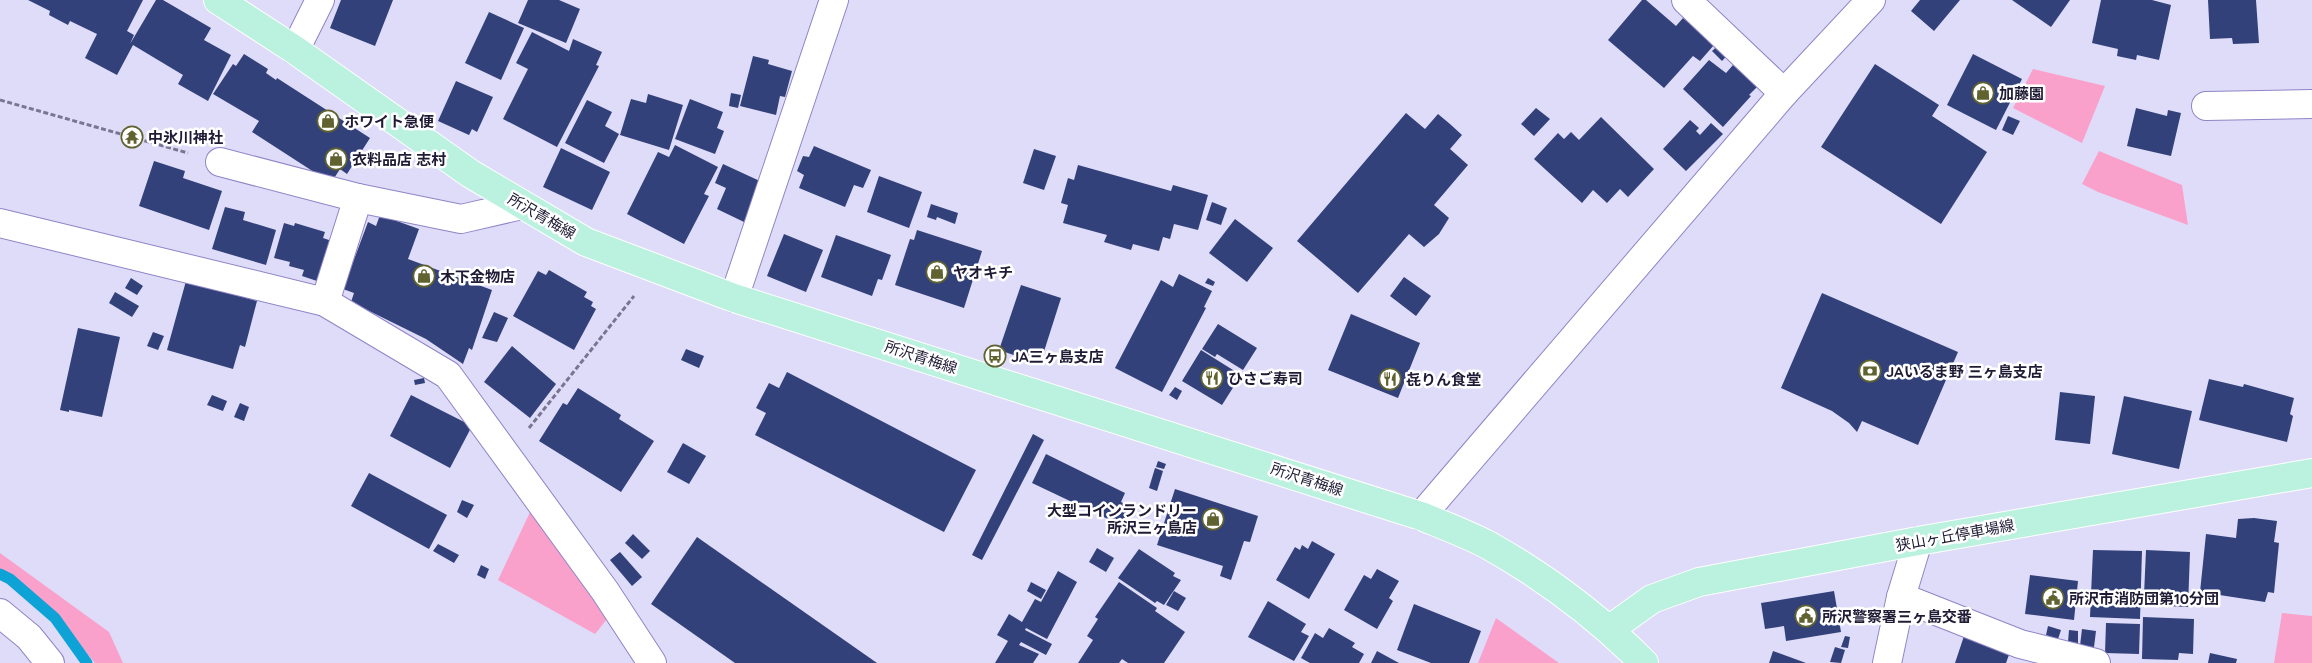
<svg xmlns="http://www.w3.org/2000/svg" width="2312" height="663" viewBox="0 0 2312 663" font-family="Quicksand,'Noto Sans JP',sans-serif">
  <rect width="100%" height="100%" fill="#dfdcf9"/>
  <!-- green -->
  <g fill="#faa1cb">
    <polygon points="2033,69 2105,86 2082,143 2013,108"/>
    <polygon points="2099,151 2182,185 2188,225 2098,192 2082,184"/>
    <polygon points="531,510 612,613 595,634 498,580"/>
    <polygon points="0,553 109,632 123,663 95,663 60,621 0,569"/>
    <polygon points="2282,613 2312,616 2312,663 2274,663"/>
    <polygon points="1496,618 1559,663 1478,663"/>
  </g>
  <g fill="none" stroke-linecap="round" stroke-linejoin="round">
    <!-- stream -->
    <polyline stroke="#0da3d6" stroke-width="11" points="0,574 10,579 55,618 87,663"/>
  </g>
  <!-- building -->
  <g fill="#32417a">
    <polygon points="28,0 143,0 127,31 134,35 130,44 156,0 163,0 211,28 204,40 231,55 208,101 178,84 183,75 133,45 117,75 85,58 97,34 70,21 68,25 49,15 50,11"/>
    <polygon points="341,0 393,0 375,46 330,28"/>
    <polygon points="528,0 559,0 580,9 566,43 518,23"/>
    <polygon points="1642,0 1646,0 1676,26 1683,18 1714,45 1700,61 1693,56 1664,88 1608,40"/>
    <polygon points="1920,0 1960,0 1934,31 1911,11"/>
    <polygon points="2012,0 2070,0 2051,27"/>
    <polygon points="2101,0 2152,0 2171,5 2159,60 2137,55 2136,60 2117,56 2118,49 2092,43"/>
    <polygon points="2208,0 2256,0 2259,43 2233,44 2232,38 2210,39"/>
    <polygon points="489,12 524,28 501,80 465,63"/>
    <polygon points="532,32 569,51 573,39 602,52 596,65 599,66 557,147 503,119 528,69 516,63"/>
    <polygon points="1723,41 1732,50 1722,61 1712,51"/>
    <polygon points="244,54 268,69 266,73 276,80 277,78 370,138 347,174 340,169 331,183 252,132 259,121 213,94 233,64 236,66"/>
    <polygon points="1973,54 2022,79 1996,130 1947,105"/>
    <polygon points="753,56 769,60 768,64 792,71 785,97 780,96 776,115 740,106"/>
    <polygon points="1709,60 1726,73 1733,65 1757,87 1749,95 1751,96 1723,127 1683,89"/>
    <polygon points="1875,64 1939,105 1932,116 1987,152 1941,224 1821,147"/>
    <polygon points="456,81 493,97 477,132 472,129 469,135 438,121"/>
    <polygon points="731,93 741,95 738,108 729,106"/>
    <polygon points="648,94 683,105 669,150 620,135 631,99 646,103"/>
    <polygon points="690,99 723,112 717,128 724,131 715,154 675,139"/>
    <polygon points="587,100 612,112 605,126 619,134 604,163 565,143"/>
    <polygon points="1536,108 1550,119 1534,136 1521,124"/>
    <polygon points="2136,108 2167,116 2168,110 2181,113 2171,156 2127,146"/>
    <polygon points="1406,113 1425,129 1438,114 1450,124 1462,135 1450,149 1468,165 1434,205 1449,218 1439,234 1424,247 1409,234 1358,293 1297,241"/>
    <polygon points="2008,116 2020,121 2013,135 2002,130"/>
    <polygon points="1601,117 1654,169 1628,197 1620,189 1607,203 1593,190 1582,203 1534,159 1558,133 1564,139 1571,132 1579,140"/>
    <polygon points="1690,120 1699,128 1696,131 1700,135 1711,123 1723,134 1686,171 1663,149"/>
    <polygon points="675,145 718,167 704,194 709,196 684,244 627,214 658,152 669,157"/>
    <polygon points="814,146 871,170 863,188 854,185 845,207 799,188 804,175 797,171 803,156 809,157"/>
    <polygon points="561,148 610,172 592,210 543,187"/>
    <polygon points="1034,149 1056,156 1044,190 1023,183"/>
    <polygon points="154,161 185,171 183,178 222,191 209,230 139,206"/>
    <polygon points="723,164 762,182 744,222 717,209 726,188 715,183"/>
    <polygon points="1078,165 1171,191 1173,185 1208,195 1198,230 1174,224 1170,239 1163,237 1159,251 1133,244 1131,250 1104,242 1107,235 1063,223 1068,205 1061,203 1068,178 1074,180"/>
    <polygon points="879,176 922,192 909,228 867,212"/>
    <polygon points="1212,202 1227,208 1221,225 1206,220"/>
    <polygon points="931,204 958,213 955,224 937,217 936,220 927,217"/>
    <polygon points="225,207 245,212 243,220 276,230 266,265 212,249"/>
    <polygon points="380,215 419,229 408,259 492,290 472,350 469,348 463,364 426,339 351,302 354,293 343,289 368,222 376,226"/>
    <polygon points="1235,219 1273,248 1247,282 1209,253"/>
    <polygon points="284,223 294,226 295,223 325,232 323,238 332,241 320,282 302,276 304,270 289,266 290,262 274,258"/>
    <polygon points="917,230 982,251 964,308 895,285 910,239 914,240"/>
    <polygon points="784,234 823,250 806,292 767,276"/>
    <polygon points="836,235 891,255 882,280 878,279 872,296 821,277"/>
    <polygon points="549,270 587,292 584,297 593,302 591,306 596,309 574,350 513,316 538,271 546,275"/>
    <polygon points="1179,274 1212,291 1204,307 1206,308 1162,392 1115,368 1161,280 1173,287"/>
    <polygon points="1404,277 1431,296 1416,316 1390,296"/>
    <polygon points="131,278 143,286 137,295 125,288"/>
    <polygon points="1208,278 1215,282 1213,286 1205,283"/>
    <polygon points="186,281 257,301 245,347 240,345 233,369 167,350"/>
    <polygon points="1021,285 1061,298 1040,364 999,350"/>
    <polygon points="115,292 139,306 132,317 109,303"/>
    <polygon points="1822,293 1958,352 1918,445 1862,421 1857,432 1849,423 1832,411 1781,388"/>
    <polygon points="494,312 508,318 497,342 482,338"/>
    <polygon points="1351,314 1420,343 1398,398 1328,370"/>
    <polygon points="1218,324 1257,348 1243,370 1217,354 1215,357 1202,349"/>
    <polygon points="78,328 120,337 102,417 69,410 69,412 60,410"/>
    <polygon points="153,332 164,336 158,350 147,346"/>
    <polygon points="512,346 556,384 530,418 484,382"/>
    <polygon points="686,349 704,356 699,368 681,360"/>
    <polygon points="1201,350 1241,375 1222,405 1182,381"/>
    <polygon points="787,372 976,470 944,532 755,435 766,413 756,408 769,383 779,388"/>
    <polygon points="424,378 425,383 415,385 414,380"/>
    <polygon points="2209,379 2243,387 2244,384 2294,398 2290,414 2293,416 2287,442 2199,420"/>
    <polygon points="1175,387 1182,391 1177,400 1169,395"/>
    <polygon points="578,388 621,415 619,419 654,441 621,492 539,441 563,403 567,405"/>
    <polygon points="2060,392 2095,396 2090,444 2055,440"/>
    <polygon points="212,395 227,401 223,411 207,405"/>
    <polygon points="411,395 472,426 450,468 390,436"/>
    <polygon points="2124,396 2192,411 2179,469 2112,454"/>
    <polygon points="240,403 249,407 244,421 234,417"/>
    <polygon points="1033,434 1044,440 982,560 972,555"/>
    <polygon points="683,443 706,456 689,484 667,472"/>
    <polygon points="1046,454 1125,493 1121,502 1131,507 1123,524 1111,519 1110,520 1032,483"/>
    <polygon points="1158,461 1166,464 1164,469 1156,467"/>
    <polygon points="1155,468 1163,471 1157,491 1149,488"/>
    <polygon points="369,473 447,515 429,549 351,506"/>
    <polygon points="1175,489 1258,516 1250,542 1244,541 1231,580 1220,576 1223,566 1157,545"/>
    <polygon points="462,500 474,505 467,518 457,512"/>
    <polygon points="2254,518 2277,521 2274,542 2279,543 2274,593 2268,592 2265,602 2200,592 2206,534 2236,538 2238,519"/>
    <polygon points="633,534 650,551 642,559 625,543"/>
    <polygon points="697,537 877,663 735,663 651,604"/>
    <polygon points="1312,541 1335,554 1309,599 1276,580 1295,547 1300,550 1302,545 1308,549"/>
    <polygon points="438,544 459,555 454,563 433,551"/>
    <polygon points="1097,548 1114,558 1106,572 1089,562"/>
    <polygon points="1139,549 1175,573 1173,576 1181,580 1164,605 1157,601 1155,603 1118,578"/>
    <polygon points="2093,550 2142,551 2140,619 2090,617"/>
    <polygon points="2146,550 2190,552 2188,607 2147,605 2148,596 2144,595"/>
    <polygon points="620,552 642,577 632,586 610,560"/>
    <polygon points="481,565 489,569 485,579 477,575"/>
    <polygon points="1377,569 1399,581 1389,598 1393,601 1377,629 1344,610 1364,575 1371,579"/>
    <polygon points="1058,571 1077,582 1047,639 1026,628 1025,630 1052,644 1046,655 1021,642 1019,645 1039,654 1033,663 995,663 1008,641 997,635 1009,614 1022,622 1035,599 1041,602"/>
    <polygon points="2030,575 2078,581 2074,620 2025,614"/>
    <polygon points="1031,582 1046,590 1041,599 1027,591"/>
    <polygon points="1119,582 1157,608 1155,611 1185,632 1164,663 1128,663 1122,659 1119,663 1078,663 1093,640 1087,636 1098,619 1095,617"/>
    <polygon points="1174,591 1186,598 1178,611 1166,605"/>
    <polygon points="1834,591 1841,632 1786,641 1784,626 1765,629 1761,603"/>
    <polygon points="1268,601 1306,624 1301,632 1309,636 1294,661 1248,637"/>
    <polygon points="1414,604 1481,631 1469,663 1431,663 1397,650"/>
    <polygon points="2143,617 2194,619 2193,654 2179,653 2178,660 2142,659"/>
    <polygon points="2106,623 2140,624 2139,654 2105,653"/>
    <polygon points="2048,626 2061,630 2058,639 2046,635"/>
    <polygon points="1329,628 1355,643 1352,647 1364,654 1359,663 1310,663 1301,658 1315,633 1323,638"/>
    <polygon points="2082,629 2096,631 2094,647 2080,646"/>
    <polygon points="2069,630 2078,631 2078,643 2068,642"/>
    <polygon points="1845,636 1850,637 1848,648 1841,647"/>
    <polygon points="1964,636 2010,652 2006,663 1955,663"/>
    <polygon points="1835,647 1845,650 1841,663 1830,662"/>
    <polygon points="1377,651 1399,663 1371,663"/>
    <polygon points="1773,651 1806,663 1769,663"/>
    <polygon points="2210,653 2237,659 2236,663 2208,663"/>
  </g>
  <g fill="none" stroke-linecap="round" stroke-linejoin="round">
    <!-- minor casing -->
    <g stroke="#8f85c7" stroke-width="30">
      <g id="minor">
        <polyline points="1686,0 1784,93"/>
        <polyline points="295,50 320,0"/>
        <polyline points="2206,106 2312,104"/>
        <polyline points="220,162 358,198 461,219 522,205"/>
        <polyline points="0,223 325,302 448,375 605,591 652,663"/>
        <polyline points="734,298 834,0"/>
        <polyline points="325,302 358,198"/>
        <polyline points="1421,516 1784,93 1871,0"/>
        <polyline points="1901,597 2020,644 2096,663"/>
        <polyline points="0,613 29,637 50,663"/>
        <polyline points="1887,663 1901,597 1918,541"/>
      </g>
    </g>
    <!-- major casing -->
    <g stroke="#fff" stroke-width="30">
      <g id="major">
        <path d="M218 0 295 50 471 174 586 242 734 298 1421 516C1443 525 1467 534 1488 545 1545 577 1598 617 1644 663"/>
        <polyline points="1610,629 1652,599 1699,582 1918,541 2312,473"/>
      </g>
    </g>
    <!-- path -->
    <g stroke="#7a7692" stroke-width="3" stroke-dasharray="5 2.5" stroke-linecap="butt">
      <polyline points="0,100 188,153"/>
      <polyline points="529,428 634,296"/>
    </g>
    <!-- minor -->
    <use href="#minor" stroke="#fff" stroke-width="28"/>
    <!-- major -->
    <use href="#major" stroke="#bbf1df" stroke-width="28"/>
  </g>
  <!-- icons -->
  <defs>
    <g id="shop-ring" transform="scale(1.125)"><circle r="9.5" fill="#fff" stroke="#60622f" stroke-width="1.5"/><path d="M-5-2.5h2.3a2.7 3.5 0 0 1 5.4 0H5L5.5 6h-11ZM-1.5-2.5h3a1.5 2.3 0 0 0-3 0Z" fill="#60622f"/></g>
    <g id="temple-ring" transform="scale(1.125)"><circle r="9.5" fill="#fff" stroke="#60622f" stroke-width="1.5"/><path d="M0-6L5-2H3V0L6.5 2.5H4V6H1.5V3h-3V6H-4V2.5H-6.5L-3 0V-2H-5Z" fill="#60622f"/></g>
    <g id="bus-ring" transform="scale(1.125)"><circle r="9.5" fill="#fff" stroke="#60622f" stroke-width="1.5"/><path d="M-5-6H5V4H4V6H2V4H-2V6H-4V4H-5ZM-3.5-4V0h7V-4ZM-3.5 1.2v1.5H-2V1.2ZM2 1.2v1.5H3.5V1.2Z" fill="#60622f"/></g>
    <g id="bank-ring" transform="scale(1.125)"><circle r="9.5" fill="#fff" stroke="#60622f" stroke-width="1.5"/><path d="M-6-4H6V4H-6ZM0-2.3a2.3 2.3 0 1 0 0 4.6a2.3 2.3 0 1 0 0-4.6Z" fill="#60622f"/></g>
    <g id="restaurant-ring" transform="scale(1.125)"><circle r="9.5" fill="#fff" stroke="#60622f" stroke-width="1.5"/><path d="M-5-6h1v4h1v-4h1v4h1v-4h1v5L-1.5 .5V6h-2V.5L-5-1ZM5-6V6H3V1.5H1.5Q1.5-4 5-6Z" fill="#60622f"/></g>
    <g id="civic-ring" transform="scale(1.125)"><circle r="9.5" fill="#fff" stroke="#60622f" stroke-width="1.5"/><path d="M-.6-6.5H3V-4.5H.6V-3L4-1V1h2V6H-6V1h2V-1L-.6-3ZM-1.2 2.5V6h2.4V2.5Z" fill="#60622f"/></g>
  </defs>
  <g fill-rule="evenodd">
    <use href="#shop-ring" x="1983" y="93"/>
    <use href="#shop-ring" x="328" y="121"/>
    <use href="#temple-ring" x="132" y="137"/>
    <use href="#shop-ring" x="336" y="159"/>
    <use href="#shop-ring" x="937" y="272"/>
    <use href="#shop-ring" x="424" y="276"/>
    <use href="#bus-ring" x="995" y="356"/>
    <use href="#bank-ring" x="1870" y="371"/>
    <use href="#restaurant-ring" x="1212" y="378"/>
    <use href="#restaurant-ring" x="1390" y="379"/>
    <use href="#shop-ring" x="1213" y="519"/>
    <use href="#civic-ring" x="2053" y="598"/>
    <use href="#civic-ring" x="1806" y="616"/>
  </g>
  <g text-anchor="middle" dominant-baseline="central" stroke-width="5" stroke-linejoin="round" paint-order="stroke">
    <!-- poi labels -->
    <g font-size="15" font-weight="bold" fill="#201b35" stroke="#fff" text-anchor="start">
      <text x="1999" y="93">加藤園</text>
      <text x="344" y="121">ホワイト急便</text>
      <text x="148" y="137">中氷川神社</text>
      <text x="352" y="159">衣料品店 志村</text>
      <text x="953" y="272">ヤオキチ</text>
      <text x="440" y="276">木下金物店</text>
      <text x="1011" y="356">JA三ヶ島支店</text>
      <text x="1886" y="371">JAいるま野 三ヶ島支店</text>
      <text x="1228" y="378">ひさご寿司</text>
      <text x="1406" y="379">㐂りん食堂</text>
      <text x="1197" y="510" text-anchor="end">大型コインランドリー<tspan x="1197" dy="17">所沢三ヶ島店</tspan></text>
      <text x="2069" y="598">所沢市消防団第10分団</text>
      <text x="1822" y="616">所沢警察署三ヶ島交番</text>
    </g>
    <!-- street labels -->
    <g font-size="15" fill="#201b35" stroke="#fff">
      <text transform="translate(542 216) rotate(30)">所沢青梅線</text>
      <text transform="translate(921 357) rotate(18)">所沢青梅線</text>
      <text transform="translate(1307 479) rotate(18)">所沢青梅線</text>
      <text transform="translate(1955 535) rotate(-10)">狭山ヶ丘停車場線</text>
    </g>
  </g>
</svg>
